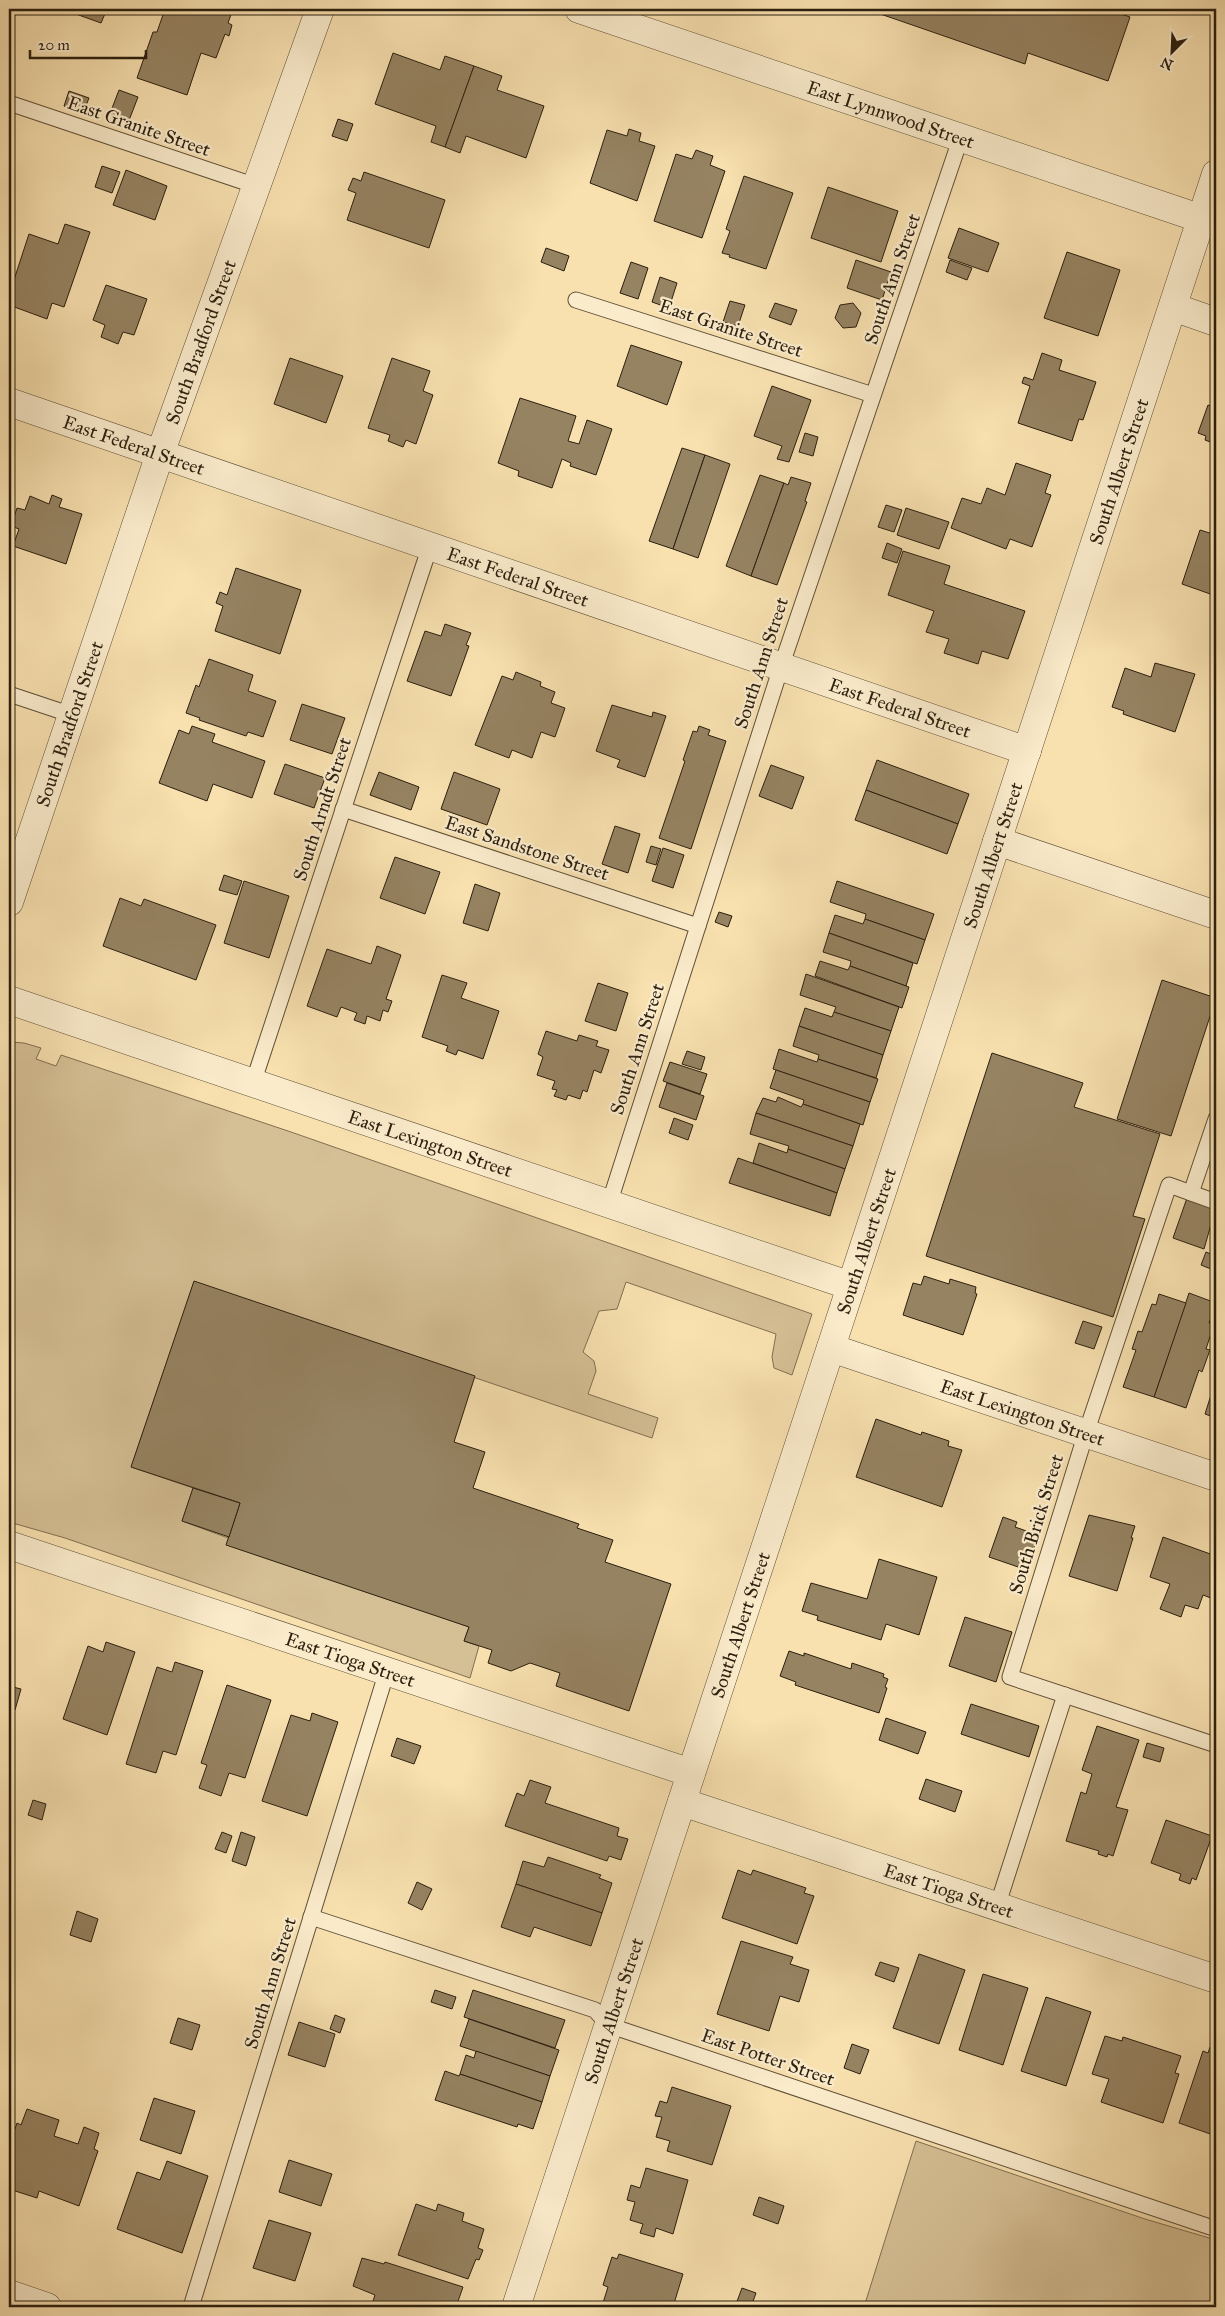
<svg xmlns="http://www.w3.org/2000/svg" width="1225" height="2316" viewBox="0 0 1225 2316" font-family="'IM FELL Great Primer',serif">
  <rect width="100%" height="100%" fill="#f8e0af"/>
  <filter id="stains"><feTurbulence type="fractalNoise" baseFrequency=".004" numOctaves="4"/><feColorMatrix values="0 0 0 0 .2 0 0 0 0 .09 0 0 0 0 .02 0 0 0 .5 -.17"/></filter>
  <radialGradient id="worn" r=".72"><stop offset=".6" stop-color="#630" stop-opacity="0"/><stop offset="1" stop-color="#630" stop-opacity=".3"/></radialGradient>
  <!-- green -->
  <g fill="#d5bf94" stroke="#806f52">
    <polygon points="11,1042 24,1043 41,1048 36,1059 56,1066 61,1055 291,1132 812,1314 792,1375 774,1368 772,1357 776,1334 626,1282 617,1309 599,1311 583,1352 594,1361 596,1371 588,1394 658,1418 652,1438 194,1282 131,1467 193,1488 182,1521 469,1627 464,1641 479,1646 470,1678 65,1538 9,1522 9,1044"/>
    <polygon points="916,2141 1145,2219 1216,2240 1216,2307 864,2307"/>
  </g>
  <!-- building -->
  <g fill="#968362" stroke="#2b1f0f">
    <polygon points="62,9 107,9 101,23"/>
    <polygon points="165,9 233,9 228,23 232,25 229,36 225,34 216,58 201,53 187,95 137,78 153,32 157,32"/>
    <polygon points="866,9 1107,9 1130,17 1108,81 1028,53 1025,64"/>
    <polygon points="393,53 440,70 445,56 474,66 445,147 431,142 436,126 375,104"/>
    <polygon points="474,66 502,76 497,90 544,106 526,158 466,136 460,153 445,147"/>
    <polygon points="119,90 138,97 128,123 109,116"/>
    <polygon points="69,91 89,98 83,113 64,106"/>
    <polygon points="338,119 353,124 347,141 332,136"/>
    <polygon points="629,129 641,133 639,141 655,146 637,201 590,183 607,130 627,136"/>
    <polygon points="696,150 713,156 710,165 725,171 702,238 654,221 676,154 692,159"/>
    <polygon points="102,166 120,172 112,193 95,187"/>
    <polygon points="126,170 167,186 155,220 113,205"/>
    <polygon points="364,172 445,200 429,248 347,220 356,193 348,190 353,178 361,181"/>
    <polygon points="744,176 793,193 766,269 729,257 730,255 722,253 730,231 726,229"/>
    <polygon points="828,187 898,211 881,262 811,238"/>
    <polygon points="65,224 90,232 64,307 52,303 47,319 9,305 9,295 29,234 58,244"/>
    <polygon points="959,228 999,243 988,272 948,258"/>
    <polygon points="546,248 569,256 564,271 541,262"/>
    <polygon points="1067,252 1120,270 1098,336 1044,318"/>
    <polygon points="856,260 891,272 882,300 847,288"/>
    <polygon points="950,260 972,268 967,280 946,272"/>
    <polygon points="631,262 648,268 638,299 620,293"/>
    <polygon points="660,277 677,283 669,308 652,302"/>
    <polygon points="106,285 147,299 134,335 123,332 118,344 101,337 105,325 93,320"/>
    <polygon points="730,301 745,305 738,326 723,322"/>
    <polygon points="775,303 797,310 791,325 769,317"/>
    <polygon points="853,303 861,313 856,327 843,328 835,318 840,305"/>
    <polygon points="631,345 682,362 667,405 617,386"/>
    <polygon points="1042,353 1062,360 1059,370 1096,382 1083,420 1079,419 1072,441 1018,423 1030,386 1022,383 1024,377 1033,380"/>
    <polygon points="290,358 343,376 326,423 274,404"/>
    <polygon points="392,358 430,371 423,391 433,395 416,444 406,440 403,447 388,441 390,435 368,428"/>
    <polygon points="772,386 811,400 789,462 777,459 782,446 754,436"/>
    <polygon points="520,398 576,416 568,441 579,444 587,420 612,429 596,475 570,466 571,463 562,459 552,488 518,476 519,471 498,463"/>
    <polygon points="1208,405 1216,408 1216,441 1214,440 1213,443 1205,440 1206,436 1198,433"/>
    <polygon points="805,433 818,437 813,456 799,452"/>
    <polygon points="682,448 705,455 673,549 649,541"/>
    <polygon points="705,455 730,464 698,558 673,549"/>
    <polygon points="1016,463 1051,475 1045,493 1051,495 1032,547 1010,539 1006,549 951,528 962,498 981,504 987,488 1005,495"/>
    <polygon points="760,475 784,483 751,576 726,566"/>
    <polygon points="791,477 811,483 805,501 807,502 777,585 751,576 784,483 788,485"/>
    <polygon points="52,495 62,499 59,507 82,514 66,564 13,546 19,529 11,526 17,508 25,510 30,496 49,504"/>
    <polygon points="886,505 902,510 894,532 878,527"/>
    <polygon points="906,508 949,522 939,549 897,535"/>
    <polygon points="1200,530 1216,535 1216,596 1182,584"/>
    <polygon points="887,543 902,549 897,563 882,558"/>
    <polygon points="903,551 950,566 944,584 1025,611 1008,659 982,651 978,664 944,653 949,639 926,632 934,611 888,595"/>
    <polygon points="236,568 301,590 280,654 215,631 223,606 216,603 220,592 227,595"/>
    <polygon points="445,624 471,633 466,645 469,646 451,696 407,681 425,631 441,636"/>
    <polygon points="209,659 253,675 248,691 276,701 263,737 248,732 246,736 199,720 200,718 186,713 196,685 199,687"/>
    <polygon points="1155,663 1195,674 1175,732 1123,714 1124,711 1112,707 1125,668 1151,677"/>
    <polygon points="516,672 541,682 540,686 555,692 551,703 565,708 555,737 541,732 532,758 512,750 509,758 475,745 502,676 513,680"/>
    <polygon points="302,704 345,718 332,754 290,740"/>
    <polygon points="612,705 652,717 653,712 666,716 645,777 617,767 620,760 596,751"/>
    <polygon points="192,726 215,734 212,742 265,761 252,798 213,784 207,801 159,783 179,730 189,734"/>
    <polygon points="699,726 710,730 708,735 726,741 691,849 659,838 685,761 683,760 693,731 697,732"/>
    <polygon points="877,760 969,794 958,824 866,790"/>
    <polygon points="285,764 325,778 314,808 274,794"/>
    <polygon points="771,765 804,777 792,809 759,796"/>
    <polygon points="379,772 419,787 411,810 370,795"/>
    <polygon points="454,772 500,789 487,825 441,809"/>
    <polygon points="866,790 958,824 947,854 855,820"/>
    <polygon points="615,826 640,834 628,873 602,864"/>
    <polygon points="651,846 661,849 656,865 646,862"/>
    <polygon points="663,848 684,855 673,888 652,881"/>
    <polygon points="395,857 440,872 425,914 380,898"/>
    <polygon points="224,875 242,881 237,895 219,890"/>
    <polygon points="244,881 289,896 269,958 224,943"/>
    <polygon points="837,881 934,914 925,940 865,919 866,914 830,902"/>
    <polygon points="475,884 500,893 488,931 463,923"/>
    <polygon points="120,898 141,906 144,899 216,925 196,980 103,946"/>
    <polygon points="719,912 732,916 728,927 715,922"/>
    <polygon points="835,915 863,924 865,919 925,940 917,964 829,933"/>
    <polygon points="829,933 913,963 906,986 850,966 851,961 823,952"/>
    <polygon points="377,946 401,955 386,999 392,1001 388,1012 383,1010 380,1021 367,1016 365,1024 354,1020 357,1013 341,1007 337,1017 307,1006 327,949 371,964"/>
    <polygon points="820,961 848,970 850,966 909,987 902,1008 815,976"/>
    <polygon points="806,974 899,1007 891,1031 834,1012 836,1007 800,995"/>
    <polygon points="442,975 467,983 461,998 499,1011 483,1059 458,1050 456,1055 446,1051 448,1046 422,1037"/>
    <polygon points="1162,980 1216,998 1171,1136 1117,1119"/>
    <polygon points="598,983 628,993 616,1031 585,1021"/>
    <polygon points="805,1008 832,1017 834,1012 891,1031 883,1055 799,1026"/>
    <polygon points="799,1026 883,1055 876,1078 818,1059 819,1055 793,1046"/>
    <polygon points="546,1031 577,1041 579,1035 598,1041 596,1046 609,1050 601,1073 594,1070 587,1092 583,1090 580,1099 568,1095 566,1100 554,1096 557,1090 552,1089 555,1081 537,1075 543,1057 538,1054"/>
    <polygon points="779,1049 817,1062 818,1059 878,1079 870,1102 773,1069"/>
    <polygon points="687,1051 705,1057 701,1070 682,1064"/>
    <polygon points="992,1053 1083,1083 1074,1107 1160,1134 1133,1216 1145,1219 1113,1317 926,1256"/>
    <polygon points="670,1062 707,1074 700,1094 663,1081"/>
    <polygon points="776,1070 870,1102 863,1125 803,1104 804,1100 770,1088"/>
    <polygon points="667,1083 704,1096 696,1120 659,1107"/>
    <polygon points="778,1097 801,1107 803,1104 860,1124 853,1146 756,1113 763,1098 776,1102"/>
    <polygon points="756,1113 853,1146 845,1169 788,1149 789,1146 750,1134"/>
    <polygon points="674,1118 693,1125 688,1140 669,1133"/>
    <polygon points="759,1143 787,1153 788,1149 845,1169 837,1193 753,1163"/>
    <polygon points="738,1158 837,1193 830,1216 729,1183"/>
    <polygon points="1187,1198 1216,1207 1204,1249 1173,1238"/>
    <polygon points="1206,1252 1216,1256 1216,1271 1201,1265"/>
    <polygon points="924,1276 949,1284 950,1279 976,1287 975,1293 977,1294 963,1335 903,1315 913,1283 921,1285"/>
    <polygon points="194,1281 475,1376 454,1442 485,1452 473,1488 579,1524 577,1528 613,1540 605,1562 671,1584 629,1711 556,1686 560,1673 530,1663 511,1671 488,1663 492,1650 464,1641 469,1627 226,1545 240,1503 131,1467"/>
    <polygon points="1189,1293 1216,1303 1209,1323 1214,1324 1206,1349 1210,1350 1202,1372 1199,1370 1186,1408 1154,1397"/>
    <polygon points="1159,1294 1186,1303 1154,1397 1123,1387 1136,1350 1132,1349 1138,1331 1142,1332 1152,1304 1156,1305"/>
    <polygon points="1083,1321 1102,1327 1094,1349 1075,1343"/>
    <polygon points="1216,1379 1216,1418 1205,1414"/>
    <polygon points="876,1419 921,1435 922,1432 949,1441 948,1446 962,1450 942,1507 856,1477"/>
    <polygon points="193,1488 240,1503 229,1537 182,1521"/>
    <polygon points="1089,1515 1135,1526 1131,1538 1133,1538 1117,1591 1069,1576"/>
    <polygon points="1003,1517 1017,1522 1015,1527 1038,1535 1027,1570 989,1557"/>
    <polygon points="1163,1537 1216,1556 1213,1565 1216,1566 1216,1600 1203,1595 1198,1609 1185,1605 1181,1617 1160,1609 1170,1584 1150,1577"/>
    <polygon points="879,1559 937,1577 919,1635 886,1624 881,1640 817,1620 818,1616 802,1611 811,1583 867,1599"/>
    <polygon points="965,1617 1012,1632 996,1682 949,1666"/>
    <polygon points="106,1642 135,1652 107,1735 63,1719 88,1646 103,1652"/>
    <polygon points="789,1651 804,1656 804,1653 851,1669 852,1663 884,1674 883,1677 888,1679 885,1687 887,1688 879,1713 795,1685 796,1682 780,1676"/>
    <polygon points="175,1662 203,1671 176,1755 163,1751 156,1773 126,1764 157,1667 172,1672"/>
    <polygon points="227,1685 271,1700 245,1778 229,1773 221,1796 199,1788 207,1765 201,1763"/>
    <polygon points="9,1686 21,1689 15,1710 9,1708"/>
    <polygon points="971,1704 1039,1726 1029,1757 961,1734"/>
    <polygon points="312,1713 338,1722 307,1816 262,1801 291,1715 310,1721"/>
    <polygon points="886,1718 926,1732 918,1754 879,1740"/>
    <polygon points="1097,1726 1139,1740 1116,1807 1128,1810 1113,1856 1108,1854 1107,1857 1098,1854 1099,1851 1066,1841 1081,1792 1086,1794 1092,1774 1082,1770"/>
    <polygon points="397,1738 421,1746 414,1764 391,1756"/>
    <polygon points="1147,1743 1164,1748 1160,1762 1143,1757"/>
    <polygon points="926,1779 962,1791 955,1812 919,1799"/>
    <polygon points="530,1780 551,1787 545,1803 619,1828 617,1836 628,1839 621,1860 609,1856 607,1861 505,1826 517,1793 524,1796"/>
    <polygon points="33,1800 46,1804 42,1820 28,1815"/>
    <polygon points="1166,1820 1212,1836 1196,1880 1192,1878 1190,1884 1179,1880 1181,1874 1151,1863"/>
    <polygon points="222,1832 232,1836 226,1853 215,1849"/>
    <polygon points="241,1832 255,1837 246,1866 232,1861"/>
    <polygon points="548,1857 601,1875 599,1878 612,1883 602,1913 516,1884 523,1861 544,1867"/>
    <polygon points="738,1870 751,1875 753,1870 806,1888 804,1893 814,1896 797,1944 722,1918"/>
    <polygon points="417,1882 432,1889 422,1910 408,1903"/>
    <polygon points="516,1884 602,1913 591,1946 534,1927 530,1937 501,1927"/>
    <polygon points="77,1911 98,1919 91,1942 70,1935"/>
    <polygon points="741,1941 793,1957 790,1964 809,1970 799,2002 780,1996 769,2031 717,2014"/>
    <polygon points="919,1954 965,1970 939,2044 893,2028"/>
    <polygon points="880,1962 899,1968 894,1982 875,1975"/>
    <polygon points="983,1974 1028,1988 1003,2065 959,2050"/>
    <polygon points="435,1990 456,1997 452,2009 431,2002"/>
    <polygon points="473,1990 565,2020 555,2048 464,2017"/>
    <polygon points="1046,1997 1091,2012 1066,2086 1021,2071"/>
    <polygon points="335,2015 345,2019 340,2033 330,2029"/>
    <polygon points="178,2018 200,2025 192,2050 170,2043"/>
    <polygon points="469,2019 559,2050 550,2076 460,2046"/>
    <polygon points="299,2022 335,2034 325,2067 288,2055"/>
    <polygon points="1105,2036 1122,2041 1123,2037 1181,2056 1175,2073 1179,2074 1163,2123 1101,2102 1109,2079 1092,2074"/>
    <polygon points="852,2044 869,2050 860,2074 844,2068"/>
    <polygon points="1210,2047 1216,2049 1216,2136 1179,2123 1203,2051 1208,2053"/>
    <polygon points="476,2051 550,2076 542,2102 460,2074 466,2055 474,2058"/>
    <polygon points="445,2071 459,2076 460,2074 542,2102 533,2129 518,2124 517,2127 435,2100"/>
    <polygon points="672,2087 731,2106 712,2165 667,2151 670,2141 656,2137 662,2117 655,2116 660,2101 667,2103"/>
    <polygon points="154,2098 195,2111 181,2154 140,2140"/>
    <polygon points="27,2109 59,2120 54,2136 78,2144 84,2127 99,2133 94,2149 98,2151 79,2206 39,2191 37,2198 9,2189 9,2147 17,2123 21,2125"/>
    <polygon points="289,2160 332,2174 321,2206 279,2192"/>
    <polygon points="167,2161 208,2176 182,2253 117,2229 137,2172 160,2180"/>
    <polygon points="646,2168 688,2180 673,2234 656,2228 654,2237 640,2233 643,2224 630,2220 635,2202 627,2200 631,2185 640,2188"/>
    <polygon points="759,2197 784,2206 778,2224 753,2215"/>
    <polygon points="416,2204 436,2211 438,2204 464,2213 462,2221 484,2229 478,2248 483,2250 479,2260 476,2259 468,2279 398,2255"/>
    <polygon points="269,2220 311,2233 295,2281 253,2268"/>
    <polygon points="619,2254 683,2274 673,2307 602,2306 608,2287 603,2285 612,2257 617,2259"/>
    <polygon points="362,2258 384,2264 385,2262 463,2287 456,2307 371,2307 375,2295 353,2286"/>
    <polygon points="742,2288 756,2293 751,2307 736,2304"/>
  </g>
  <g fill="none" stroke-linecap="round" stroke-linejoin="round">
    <!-- lane casing -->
    <g stroke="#5e4f37" stroke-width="17">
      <g id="lane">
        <polyline points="9,103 256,186"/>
        <polyline points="576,300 873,395"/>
        <polyline points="9,694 72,715"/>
        <polyline points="343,809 698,926"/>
        <polyline points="253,1083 430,546"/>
        <polyline points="1191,1193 1216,1119"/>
        <polyline points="1216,1202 1169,1185 1086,1433 1010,1677 1216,1745"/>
        <polyline points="609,1204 781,667 961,137"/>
        <polyline points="997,1907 1065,1695"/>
        <polyline points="311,1917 595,2010 608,2025 1216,2229"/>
        <polyline points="191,2307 387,1671"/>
      </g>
    </g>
    <!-- street casing -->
    <g stroke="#5e4f37" stroke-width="29">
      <g id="street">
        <path id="s1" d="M579 9 1202 219"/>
        <polyline points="1173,307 1216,322"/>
        <path id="s2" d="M9 402 1027 751"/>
        <polyline points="997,841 1216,915"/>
        <path id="s3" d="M9 902 160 454 320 9"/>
        <path id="s4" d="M9 1000 851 1286"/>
        <path id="s5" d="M831 1348 1216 1477"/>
        <path id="s6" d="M9 1545 691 1773"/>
        <path id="s7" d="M682 1802 1216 1979"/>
        <polyline points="9,2294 47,2307"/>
        <path id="s8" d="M516 2307 1216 174"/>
      </g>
    </g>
    <!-- lane -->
    <use href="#lane" stroke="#faebcb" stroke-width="15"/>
    <!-- street -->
    <use href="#street" stroke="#faebcb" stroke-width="28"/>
  </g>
  <g text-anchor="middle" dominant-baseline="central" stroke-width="4.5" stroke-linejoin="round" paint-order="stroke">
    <!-- street labels -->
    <g font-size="19" fill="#2b1f0f" stroke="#faebcb">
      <text stroke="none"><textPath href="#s1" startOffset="329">East Lynnwood Street</textPath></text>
      <text transform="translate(139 126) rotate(19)">East Granite Street</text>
      <text transform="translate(892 279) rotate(-71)">South Ann Street</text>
      <text transform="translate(731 328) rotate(18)">East Granite Street</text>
      <text stroke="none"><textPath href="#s3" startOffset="592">South Bradford Street</textPath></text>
      <text stroke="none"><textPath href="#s2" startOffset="132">East Federal Street</textPath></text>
      <text stroke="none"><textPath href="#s8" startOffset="1932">South Albert Street</textPath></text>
      <text stroke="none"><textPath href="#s2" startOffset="538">East Federal Street</textPath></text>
      <text transform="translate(761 663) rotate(-72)">South Ann Street</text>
      <text stroke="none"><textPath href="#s2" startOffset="942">East Federal Street</textPath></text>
      <text stroke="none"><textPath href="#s3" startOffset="188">South Bradford Street</textPath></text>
      <text transform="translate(322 809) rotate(-72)">South Arndt Street</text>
      <text transform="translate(527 848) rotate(18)">East Sandstone Street</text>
      <text stroke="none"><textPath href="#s8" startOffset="1528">South Albert Street</textPath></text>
      <text transform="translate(637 1049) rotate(-72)">South Ann Street</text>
      <text stroke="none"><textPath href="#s4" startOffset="445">East Lexington Street</textPath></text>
      <text stroke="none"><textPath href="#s8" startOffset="1122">South Albert Street</textPath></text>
      <text stroke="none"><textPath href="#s5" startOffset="202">East Lexington Street</textPath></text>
      <text transform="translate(1036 1524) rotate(-73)">South Brick Street</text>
      <text stroke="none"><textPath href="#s8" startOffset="718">South Albert Street</textPath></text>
      <text stroke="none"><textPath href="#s6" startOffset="360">East Tioga Street</textPath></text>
      <text stroke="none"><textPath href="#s7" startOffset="281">East Tioga Street</textPath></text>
      <text transform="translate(270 1983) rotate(-73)">South Ann Street</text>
      <text stroke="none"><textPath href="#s8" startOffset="312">South Albert Street</textPath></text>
      <text transform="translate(768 2057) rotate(19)">East Potter Street</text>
    </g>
  </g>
  <!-- margin -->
  <rect width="1225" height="2316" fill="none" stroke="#f8e0af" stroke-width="30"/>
  <rect x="10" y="10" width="1205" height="2296" fill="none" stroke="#2b1f0f" stroke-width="2.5"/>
  <rect x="15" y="15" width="1195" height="2286" fill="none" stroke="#2b1f0f"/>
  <!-- north arrow -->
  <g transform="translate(1172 52) rotate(204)" stroke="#faebcb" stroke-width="4" paint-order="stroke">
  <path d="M0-4L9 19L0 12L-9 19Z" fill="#2b1f0f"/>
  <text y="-8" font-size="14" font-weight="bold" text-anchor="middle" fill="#2b1f0f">N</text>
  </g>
  <!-- scale -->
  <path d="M30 50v8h116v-8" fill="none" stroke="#2b1f0f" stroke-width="2.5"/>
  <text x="38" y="50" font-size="15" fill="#2b1f0f" stroke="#faebcb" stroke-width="4" paint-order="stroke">20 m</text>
  <rect width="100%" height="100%" filter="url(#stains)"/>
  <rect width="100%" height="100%" fill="url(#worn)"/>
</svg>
